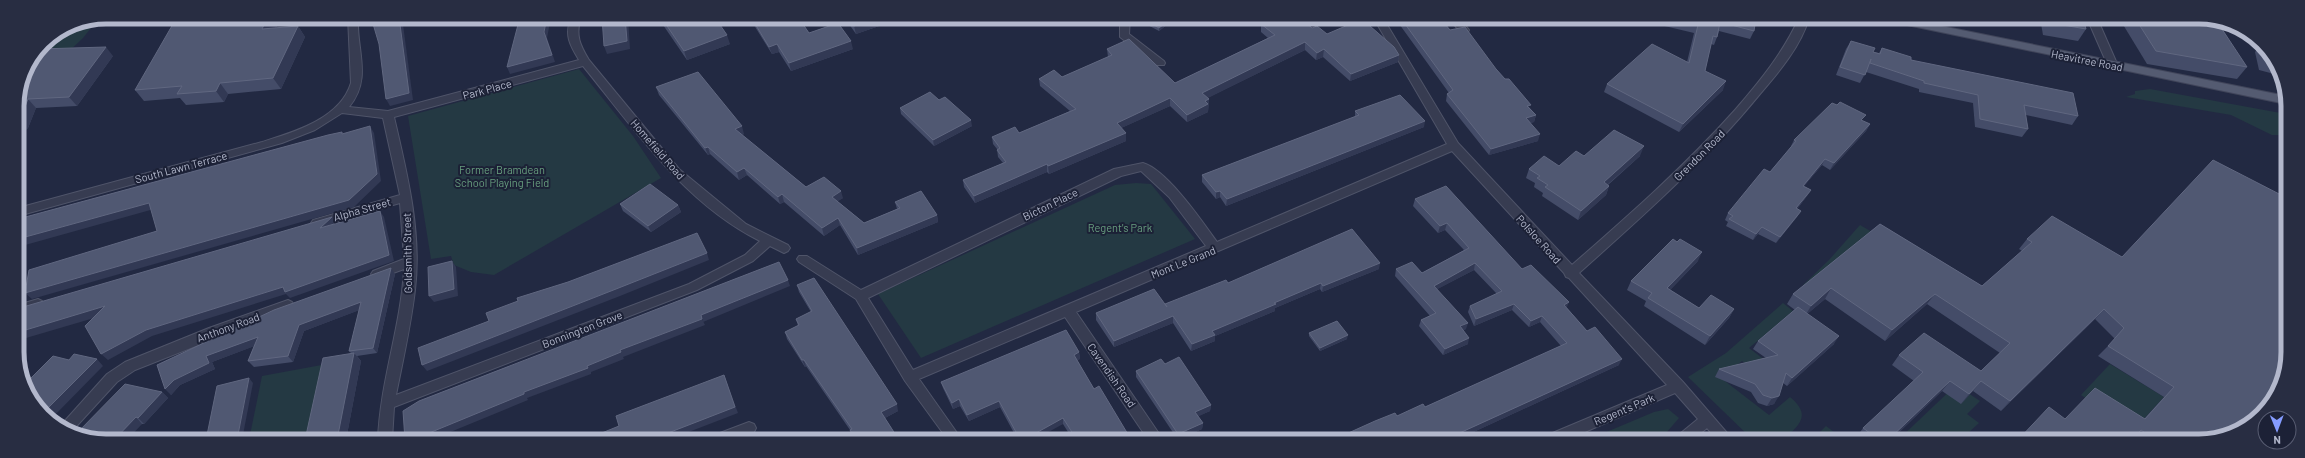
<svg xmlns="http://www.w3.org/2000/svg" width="2305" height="458" viewBox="0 0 2305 458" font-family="Barlow,sans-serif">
  <rect width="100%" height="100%" fill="#222942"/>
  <!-- green -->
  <g fill="#243943">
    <path d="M98 19 83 38 67 53 35 55C51 31 72 24 98 19Z"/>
    <polygon points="579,69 633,136 661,178 494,275 471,272 454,265 451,256 431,259 408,116"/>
    <polygon points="2150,89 2286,114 2286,138 2279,135 2272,135 2231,115 2126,97 2135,94 2135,91"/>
    <polygon points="1136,183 1151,184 1195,239 921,358 878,294 1115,185"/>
    <polygon points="1860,225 1872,232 1806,287 1803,285 1829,260"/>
    <path d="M1783 303 1793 311 1749 348 1766 361 1755 371 1742 361 1721 378 1769 415 1790 397C1813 416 1798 426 1782 441H1754L1688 377 1726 353Z"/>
    <polygon points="327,364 307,440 249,440 262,376"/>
    <polygon points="2110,364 2164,397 2134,430 2081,395"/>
    <polygon points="1956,385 1980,401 1967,414 1979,423 1959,441 1897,441"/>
    <polygon points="1668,409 1679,418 1659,441 1585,441 1654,412"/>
    <polygon points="1826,426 1846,441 1823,441 1820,432"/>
  </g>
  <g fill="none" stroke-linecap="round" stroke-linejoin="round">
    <!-- minor casing -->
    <g stroke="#4f5469" stroke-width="2">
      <g id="minor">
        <path d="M348 17H358C356 50 373 78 349 107L388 111 579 60C570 45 564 35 571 17H581C575 35 580 45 589 60L679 169 746 224 788 245 790 248 788 251 784 253 770 246 753 261 697 290 394 407 392 440H378C380 382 401 327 404 269L377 279 373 277 371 274 373 271 404 259 400 203 317 227 311 223 313 220 400 195 383 118 342 113 315 130 282 143 18 216V208L262 142C294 132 340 119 351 83ZM583 66C635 130 684 203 760 241L745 255 689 284 396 395C403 360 411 325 415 290 422 232 407 173 394 117Z"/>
        <polygon points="1120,17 1130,17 1129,34 1164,61 1165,63 1164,65 1156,65 1120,37"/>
        <path d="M1373 17H1401L1386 23 1458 143 1572 265C1628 216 1685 166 1735 110 1760 81 1783 53 1799 18H1809C1801 46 1779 72 1760 94 1706 160 1643 216 1579 273L1683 382 1734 441H1718L1707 428 1691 441H1674L1676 437 1698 419 1675 393 1564 441H1541L1543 437 1667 385 1569 278 1566 277 1564 273 1452 151 1076 312 1164 441H1149L1065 317 919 379 962 440H948L905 381 856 299 799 262 797 259 799 256H807L861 290 1114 169 1143 163C1167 170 1202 221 1217 242L1447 144ZM1141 171 1169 197 1206 246 913 370 868 298 1121 176Z"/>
        <polygon points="1449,18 1459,18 1469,30 1468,32 1460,32"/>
        <polygon points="2087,18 2097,18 2118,66 2117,68 2109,68 2108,66"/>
        <polygon points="38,299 42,301 44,304 42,307 18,315 18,305"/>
        <polygon points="288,300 292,302 294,305 292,308 135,370 117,382 73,430 62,424 107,374 125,362 209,328"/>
        <polygon points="749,422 754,424 756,428 754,432 732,440 710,440 712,436"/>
      </g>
    </g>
    <!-- major casing -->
    <g stroke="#40455a" stroke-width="2">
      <polygon id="major" points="1883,18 1902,18 2286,96 2286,104 1888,21"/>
    </g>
    <!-- minor -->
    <use href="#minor" fill="#373c51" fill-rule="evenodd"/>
    <!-- major -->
    <use href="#major" fill="#545b71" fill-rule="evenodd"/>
  </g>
  <!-- wall -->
  <g fill="#444c68">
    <polygon points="660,17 702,17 706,23 730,44 687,60 661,22"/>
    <polygon points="749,17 798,17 809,33 853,49 791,71 779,52 772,54"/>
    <polygon points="844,17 905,17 856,34"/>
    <polygon points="990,17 1025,17 1022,24 990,20"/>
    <polygon points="1140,17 1177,17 1159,31 1140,21"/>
    <polygon points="1255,17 1299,17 1312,28 1327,34 1399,55 1398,62 1350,81 1323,57 1316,60 1305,50 1207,98 1209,99 1208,112 1187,122 1170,106 1121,128 1126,141 1049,174 1047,172 975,203 964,187 963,180 1003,163 998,157 997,149 993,144 992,137 1019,133 1070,111 1040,86 1039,79 1062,77 1108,57 1107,49 1175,83 1268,38 1261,32 1261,24 1263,24"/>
    <polygon points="1397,17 1440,18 1450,30 1496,69 1536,115 1534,122 1530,123 1538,141 1489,155 1446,101 1447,94 1449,93 1397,21"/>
    <polygon points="1631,18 1756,18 1754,31 1750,39 1719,31 1717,37 1714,45 1711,44 1705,71 1723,90 1679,132 1604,92 1607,84 1687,62 1694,33"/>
    <polygon points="2040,18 2083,18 2086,29 2078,41 2043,35"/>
    <polygon points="2119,18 2211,18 2247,67 2237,79 2147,64"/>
    <polygon points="277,25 276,28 298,26 305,37 281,89 228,94 224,102 186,105 180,98 144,101 135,90"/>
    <polygon points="1851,41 1873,52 1879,53 1882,48 1911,60 2078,116 2072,125 2026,115 2028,129 2022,137 1975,127 1973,103 1919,92 1919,89 1866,72 1860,83 1836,75 1846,49"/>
    <polygon points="2261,45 2278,75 2259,70 2255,52"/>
    <polygon points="113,56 77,106 36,108 28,128 17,137 17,106 24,72"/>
    <polygon points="656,87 744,134 742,135 806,187 843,198 837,201 864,223 897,209 895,202 937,215 938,222 858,255 840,225 824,236 784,202 780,204 747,175 739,180 710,154 708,155 659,95"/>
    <polygon points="939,100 972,126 934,146 901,114 900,108"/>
    <polygon points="1837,105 1863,121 1870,124 1866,131 1830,170 1822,165 1804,186 1811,190 1807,196 1797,209 1801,211 1797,217 1776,243 1758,234 1753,240 1726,226 1728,222 1725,220 1728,213 1770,172 1792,146 1791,146 1794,140"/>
    <polygon points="1355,111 1424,127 1226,206 1220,197 1216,199 1202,182 1202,175 1355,117"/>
    <polygon points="1584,156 1640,156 1608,185 1609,186 1606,195 1578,220 1542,196 1543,193 1534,187 1535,183 1526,178 1529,169 1559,166"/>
    <polygon points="1415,199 1522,269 1567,308 1587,331 1619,365 1454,441 1335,441 1335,439 1397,416 1425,407 1561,346 1540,322 1529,327 1512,310 1474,326 1468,312 1470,306 1497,294 1474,270 1437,289 1466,329 1463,330 1468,344 1443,355 1419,326 1421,320 1430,316 1395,276 1396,269 1422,273 1464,250 1445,230 1438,233 1413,206"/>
    <polygon points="620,204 678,205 681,212 651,232 623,211"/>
    <polygon points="1880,224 1982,286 2022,251 2019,249 2027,239 2122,257 2205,441 2132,441 2065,419 2144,419 2164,397 2098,356 2115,339 2095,319 2001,411 1973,391 1961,404 1942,391 1890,441 1860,441 1856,438 1863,428 1914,381 1892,365 1899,355 1981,371 2000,353 1927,304 1885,341 1825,299 1807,314 1834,344 1787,386 1783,383 1774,404 1767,406 1758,403 1751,392 1715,377 1719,369 1766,358 1753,349 1758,341 1795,310 1787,304 1793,294"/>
    <polygon points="1698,261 1670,290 1699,308 1734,309 1729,318 1705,345 1644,306 1646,301 1627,290 1631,281"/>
    <polygon points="1379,269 1322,292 1320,289 1275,308 1275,311 1215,336 1215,341 1191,351 1173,323 1114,347 1096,320 1096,313 1165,304 1228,283"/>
    <polygon points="395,274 377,353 357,356 361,361 346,440 305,440 351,353 349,351 359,310 304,331 293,362 254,367 248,361 254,346 212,362 215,369 180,385 171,395 157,365"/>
    <polygon points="797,285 898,411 885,418 899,440 854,440 852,437 850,430 806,366 805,367 787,339 785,332 798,326 796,319 811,312 799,292"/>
    <polygon points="1309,333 1347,339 1320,351 1309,336"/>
    <polygon points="1079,352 1080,359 1077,360 1094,389 1132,441 1073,440 1063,424 1014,433 1000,407 969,421 960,406 953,409 943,388 941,382"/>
    <polygon points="1165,364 1211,405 1210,411 1198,416 1203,423 1202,429 1178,440 1136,377 1136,371"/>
    <polygon points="162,392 168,398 144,424 142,424 94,440"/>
  </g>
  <!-- shaded-wall -->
  <g fill="#323954">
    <polygon points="268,17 272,17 277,25 270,40 262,29"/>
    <polygon points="399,17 402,17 413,100 390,106 386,99"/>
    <polygon points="547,17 551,17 547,38 555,62 510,74 507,67 544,32"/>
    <polygon points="625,17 628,17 630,49 607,54 604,46"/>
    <polygon points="881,17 905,17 856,34 854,26"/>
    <polygon points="1022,17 1025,17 1022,24"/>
    <polygon points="1173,17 1177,17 1159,31 1159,28"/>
    <polygon points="298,26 305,37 281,89 273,78"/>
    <polygon points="727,35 730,44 687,60 684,51"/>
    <polygon points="851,41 853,49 791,71 789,63"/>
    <polygon points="1305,42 1305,50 1202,101 1202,93"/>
    <polygon points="777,44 779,52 772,54 769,47"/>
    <polygon points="106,47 113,56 77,106 69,97"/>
    <polygon points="1324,49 1323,57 1316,60 1317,53"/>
    <polygon points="1399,55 1398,62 1350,81 1351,74"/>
    <polygon points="1726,81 1723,90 1679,132 1683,124"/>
    <polygon points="220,83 228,94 224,102 216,91"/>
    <polygon points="1170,98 1170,106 1117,130 1117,123"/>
    <polygon points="28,99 36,108 28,128 17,137 17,121"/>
    <polygon points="1209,99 1208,112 1187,122 1187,115 1205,101"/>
    <polygon points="1536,115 1534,122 1524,125 1526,118"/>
    <polygon points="971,120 972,126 934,146 933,140"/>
    <polygon points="1425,121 1424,127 1226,206 1227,199"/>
    <polygon points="1870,124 1866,131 1830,170 1834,163"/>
    <polygon points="370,126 374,133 381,181 354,207 32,299 25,293 349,200"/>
    <polygon points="742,126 744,134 737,137 735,129"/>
    <polygon points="1126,133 1126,141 1049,174 1048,166"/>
    <polygon points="1540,134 1538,141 1489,155 1491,149"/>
    <polygon points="1644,146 1640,156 1600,191 1604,182"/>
    <polygon points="708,147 710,154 708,155 705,148"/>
    <polygon points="1825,159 1822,165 1799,192 1803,186"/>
    <polygon points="1047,164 1047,172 975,203 974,196"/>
    <polygon points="744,168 747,175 739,180 737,172"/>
    <polygon points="1609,186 1606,195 1578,220 1581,211"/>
    <polygon points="1811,190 1807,196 1793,215 1796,208"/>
    <polygon points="841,191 843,198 834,204 832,197"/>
    <polygon points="1220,191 1220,197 1216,199 1216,192"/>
    <polygon points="782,194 784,202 780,204 778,197"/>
    <polygon points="149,203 154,209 18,247 18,239"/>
    <polygon points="678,205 681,212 651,232 648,226"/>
    <polygon points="380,211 384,217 394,261 290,298 286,294 152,336 108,360 101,354 146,330 283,287"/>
    <polygon points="1801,211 1797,217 1776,243 1780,237"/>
    <polygon points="937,215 938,222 858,255 857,248"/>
    <polygon points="332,217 336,223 320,228"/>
    <polygon points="838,218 840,225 824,236 822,228"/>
    <polygon points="1447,223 1445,230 1438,233 1440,226"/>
    <polygon points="1762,227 1758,234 1753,240 1756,234"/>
    <polygon points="1702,252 1698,261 1663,297 1667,288"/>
    <polygon points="707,253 709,260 620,296 427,371 422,365"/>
    <polygon points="452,261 456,267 458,296 434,302 429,296"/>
    <polygon points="1380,263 1379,269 1322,292 1323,286"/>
    <polygon points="1475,263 1474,270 1432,292 1434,286"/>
    <polygon points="391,268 395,274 377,353 373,348"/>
    <polygon points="788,280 790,286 703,322 701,315"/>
    <polygon points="1321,283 1320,289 1275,308 1275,311 1215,336 1215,341 1191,351 1192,344 1212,331 1274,303"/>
    <polygon points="1831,288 1825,299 1805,316 1811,306"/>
    <polygon points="1935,294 1927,304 1885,341 1892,330"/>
    <polygon points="361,302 365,308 304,331 293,362 288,356 299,325"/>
    <polygon points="1569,302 1566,309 1564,305"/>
    <polygon points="1514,304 1512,310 1474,326 1476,319"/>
    <polygon points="105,306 111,313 26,338 19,332"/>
    <polygon points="1734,309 1729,318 1705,345 1710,336"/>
    <polygon points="2104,309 2095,319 2001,411 2010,401"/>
    <polygon points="1173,316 1173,323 1114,347 1114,341"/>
    <polygon points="1542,316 1540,322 1529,327 1531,321"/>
    <polygon points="702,319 705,325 623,357 624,359 591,372 591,374 527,398 528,400 431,440 412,440 524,392 587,366 620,350"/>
    <polygon points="1468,323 1466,329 1458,333 1460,326"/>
    <polygon points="1348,335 1347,339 1320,351 1320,348"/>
    <polygon points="1839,336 1834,344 1787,386 1792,378"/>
    <polygon points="258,337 263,343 212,362 215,369 180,385 171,395 165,389 174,380 206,356"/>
    <polygon points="1469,338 1468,344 1443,355 1445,349"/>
    <polygon points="1079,352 1080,359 1074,361 1074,355"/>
    <polygon points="354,353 361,361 346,440 337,440"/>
    <polygon points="97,359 103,366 51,419 43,415 42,414"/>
    <polygon points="1622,359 1619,365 1454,441 1442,441"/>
    <polygon points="802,360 804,360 806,366 805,367"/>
    <polygon points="724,375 738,413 668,440 650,440"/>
    <polygon points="249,378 253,383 242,440 237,440"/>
    <polygon points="1950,381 1942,391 1890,441 1887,441"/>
    <polygon points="1981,381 1973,391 1961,404 1969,394"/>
    <polygon points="162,392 168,398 144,424 138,418"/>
    <polygon points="1779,396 1774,404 1767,406 1772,398"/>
    <polygon points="959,399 960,406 953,409 952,403"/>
    <polygon points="999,401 1000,407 969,421 967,415"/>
    <polygon points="897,404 898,411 883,419 881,412"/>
    <polygon points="1211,405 1210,411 1195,418 1195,412"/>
    <polygon points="136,417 142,424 127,440 114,440"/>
    <polygon points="1063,418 1063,424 1034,440 1027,440 1027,438"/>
    <polygon points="1203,423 1202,429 1178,440 1178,434"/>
  </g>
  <!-- building -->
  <g fill="#505872" stroke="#606780">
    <polygon points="240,17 268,17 262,29 298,26 273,78 220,83 216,91 177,94 182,86 135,90 173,24 239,19"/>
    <polygon points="371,17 399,17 409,93 386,99 379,44"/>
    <polygon points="520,17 547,17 544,32 552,55 507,67"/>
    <polygon points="602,17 625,17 627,41 604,46"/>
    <polygon points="661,17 702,17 706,23 716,19 727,35 684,51"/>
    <polygon points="751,17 798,17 809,33 838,23 851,41 789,63 777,44 769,47"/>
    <polygon points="848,17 881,17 854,26"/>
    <polygon points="1140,17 1173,17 1159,28"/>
    <polygon points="1265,17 1299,17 1312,28 1317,26 1327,34 1362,19 1394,47 1399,55 1351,74 1324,49 1317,53 1305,42 1202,93 1209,99 1205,101 1208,104 1187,115 1170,98 1117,123 1126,133 1048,166 1047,164 974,196 963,180 1006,162 997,150 1000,148 992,137 1015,127 1019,133 1076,109 1039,79 1054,70 1062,77 1112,55 1107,49 1129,39 1175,83 1275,35 1261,24 1269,20"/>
    <polygon points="1400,17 1440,18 1450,30 1465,27 1496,69 1505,79 1509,79 1531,105 1527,106 1536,115 1526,118 1540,134 1491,149 1447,94 1453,90"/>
    <polygon points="1668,18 1756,18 1754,31 1720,22 1717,37 1713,36 1705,71 1726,81 1683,124 1607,84 1652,44 1689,63 1698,25"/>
    <polygon points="2050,18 2083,18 2086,29 2051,23"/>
    <polygon points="2135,18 2211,18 2216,20 2247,67 2156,51"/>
    <polygon points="1851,41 1875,48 1873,52 1880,54 1882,48 1911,57 1911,60 2073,93 2078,116 2024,105 2028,129 1980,119 1978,95 1924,83 1924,81 1870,63 1871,59 1865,75 1840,67"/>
    <polygon points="106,47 69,97 28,99 20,119 17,121 17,106 24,72 39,49"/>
    <polygon points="698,72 742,126 735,129 806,187 824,177 841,191 832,197 864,223 900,208 895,202 921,191 937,215 857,248 838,218 822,228 782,194 778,197 744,168 737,172 708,147 705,148 656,87"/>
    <polygon points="930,92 939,100 945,97 971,120 933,140 900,108"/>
    <polygon points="1400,95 1425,121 1227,199 1220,191 1216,192 1202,175 1359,115 1355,111"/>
    <polygon points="1840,102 1866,115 1861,120 1870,124 1834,163 1825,159 1803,186 1811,190 1796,208 1801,211 1780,237 1762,227 1756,234 1729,219 1733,216 1728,213 1764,169 1770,172 1796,141 1794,140 1832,103 1837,105"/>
    <polygon points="370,126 377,174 349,200 25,293 29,270 157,231 149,203 18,239 18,219 328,135 342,132 342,134"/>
    <polygon points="1614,130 1644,146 1604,182 1609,186 1581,211 1545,187 1548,185 1537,178 1540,176 1529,169 1544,156 1559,166 1576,151 1584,156"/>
    <polygon points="2213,160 2287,198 2287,364 2279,392 2258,419 2205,441 2157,441 2141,430 2131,441 2017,441 2049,407 2065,419 2095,388 2145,419 2174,387 2108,346 2124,328 2104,309 2010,401 1981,381 1969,394 1950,381 1887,441 1881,441 1863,428 1923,372 1899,355 1924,333 1981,371 2010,343 1935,294 1892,330 1831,288 1811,306 1793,294 1880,224 1982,286 2032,242 2027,239 2052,216 2122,257"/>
    <polygon points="650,184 678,205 648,226 620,204"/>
    <polygon points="1446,186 1522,269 1531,265 1569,302 1564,305 1587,331 1595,327 1622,359 1442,441 1336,441 1335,439 1375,421 1395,413 1397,416 1423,404 1425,407 1567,343 1542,316 1531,321 1514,304 1476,319 1470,306 1502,291 1475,263 1434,286 1468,323 1460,326 1469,338 1445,349 1421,320 1436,313 1396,269 1412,262 1422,273 1469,248 1447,223 1440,226 1415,199"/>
    <polygon points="380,211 389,255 285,292 283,287 146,330 101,354 85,326 105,306 19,332 23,307 332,217 320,228"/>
    <polygon points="1352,229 1380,263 1323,286 1321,283 1274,303 1276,304 1212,331 1215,335 1192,344 1173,316 1114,341 1096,313 1154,289 1167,307 1165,304 1226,280 1228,283"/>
    <polygon points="697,233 707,253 616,289 422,365 418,348 489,321 486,313 518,301 517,298 568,282"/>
    <polygon points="1673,239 1677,242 1680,239 1702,252 1667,288 1699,308 1711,295 1734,309 1710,336 1648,298 1652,293 1631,281"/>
    <polygon points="452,261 454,289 429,296 428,267"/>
    <polygon points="779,262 788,280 701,315 702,319 620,350 621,352 587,366 588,368 524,392 524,394 412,440 405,440 403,411 419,401"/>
    <polygon points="391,268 373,348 349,351 361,302 299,325 288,356 248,361 258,337 206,356 209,363 174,380 165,389 157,365 274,310"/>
    <polygon points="814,278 897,404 881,412 899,440 856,440 850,430 852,429 804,360 802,360 785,332 799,325 796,319 812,311 797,285"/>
    <polygon points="1798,307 1839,336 1792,378 1786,373 1779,396 1772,398 1763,395 1755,384 1719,369 1778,355 1758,341"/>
    <polygon points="1337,321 1348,335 1320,348 1309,333"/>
    <polygon points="1066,330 1079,352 1074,355 1094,389 1099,386 1132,441 1077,440 1063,418 1027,438 1028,440 1000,440 1016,432 999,401 967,415 959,399 952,403 941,382"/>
    <polygon points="354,353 337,440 305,440 323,358"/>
    <polygon points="74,354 97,359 42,414 26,383 53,356 69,360"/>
    <polygon points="1179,357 1211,405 1195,412 1203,423 1178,434 1136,371 1161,359 1165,364"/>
    <polygon points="724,375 735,407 650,440 568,440 585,433 587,439 619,426 616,416"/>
    <polygon points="249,378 237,440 206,440 217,386"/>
    <polygon points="125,384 162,392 138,418 136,417 114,440 94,440 78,432"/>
  </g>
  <g text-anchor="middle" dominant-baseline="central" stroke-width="4" stroke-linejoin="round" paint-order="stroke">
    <!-- street labels -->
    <g font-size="11" fill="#b3b8cc" stroke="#1c2136">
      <text transform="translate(2087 60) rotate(11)">Heavitree Road</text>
      <text transform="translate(487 89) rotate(-15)">Park Place</text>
      <text transform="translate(658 149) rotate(49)">Homefield Road</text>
      <text transform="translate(1699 155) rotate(-45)">Grendon Road</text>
      <text transform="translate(181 167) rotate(-15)">South Lawn Terrace</text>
      <text transform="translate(1050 204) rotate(-26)">Bicton Place</text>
      <text transform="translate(362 209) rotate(-16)">Alpha Street</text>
      <text transform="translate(1539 239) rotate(48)">Polsloe Road</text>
      <text transform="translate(407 253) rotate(-91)">Goldsmith Street</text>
      <text transform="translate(1183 262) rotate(-22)">Mont Le Grand</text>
      <text transform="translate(228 327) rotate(-20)">Anthony Road</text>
      <text transform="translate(582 329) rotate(-21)">Bonnington Grove</text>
      <text transform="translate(1112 375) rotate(55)">Cavendish Road</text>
      <text transform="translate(1624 409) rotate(-23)">Regent's Park</text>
    </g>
    <!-- park labels -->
    <g font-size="11" fill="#689f7f" stroke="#1c2136">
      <text x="502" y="169">Former Bramdean<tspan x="502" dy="13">School Playing Field</tspan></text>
      <text x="1120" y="227">Regent's Park</text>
    </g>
  </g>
  <!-- crop -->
  <path d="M0 0H2305V458H0ZM106 24H2199A82 82 0 0 1 2281 106V352A82 82 0 0 1 2199 434H106A82 82 0 0 1 24 352V106A82 82 0 0 1 106 24Z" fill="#282d42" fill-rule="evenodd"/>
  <path fill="none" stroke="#b3b8cc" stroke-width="5" d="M106 24H2199A82 82 0 0 1 2281 106V352A82 82 0 0 1 2199 434H106A82 82 0 0 1 24 352V106A82 82 0 0 1 106 24Z"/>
  <!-- north arrow -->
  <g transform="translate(2277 430) rotate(179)"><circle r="19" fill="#1c2136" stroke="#585d72"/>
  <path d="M0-3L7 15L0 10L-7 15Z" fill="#859cff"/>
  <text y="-6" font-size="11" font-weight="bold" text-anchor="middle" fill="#b3b8cc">N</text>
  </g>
</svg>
